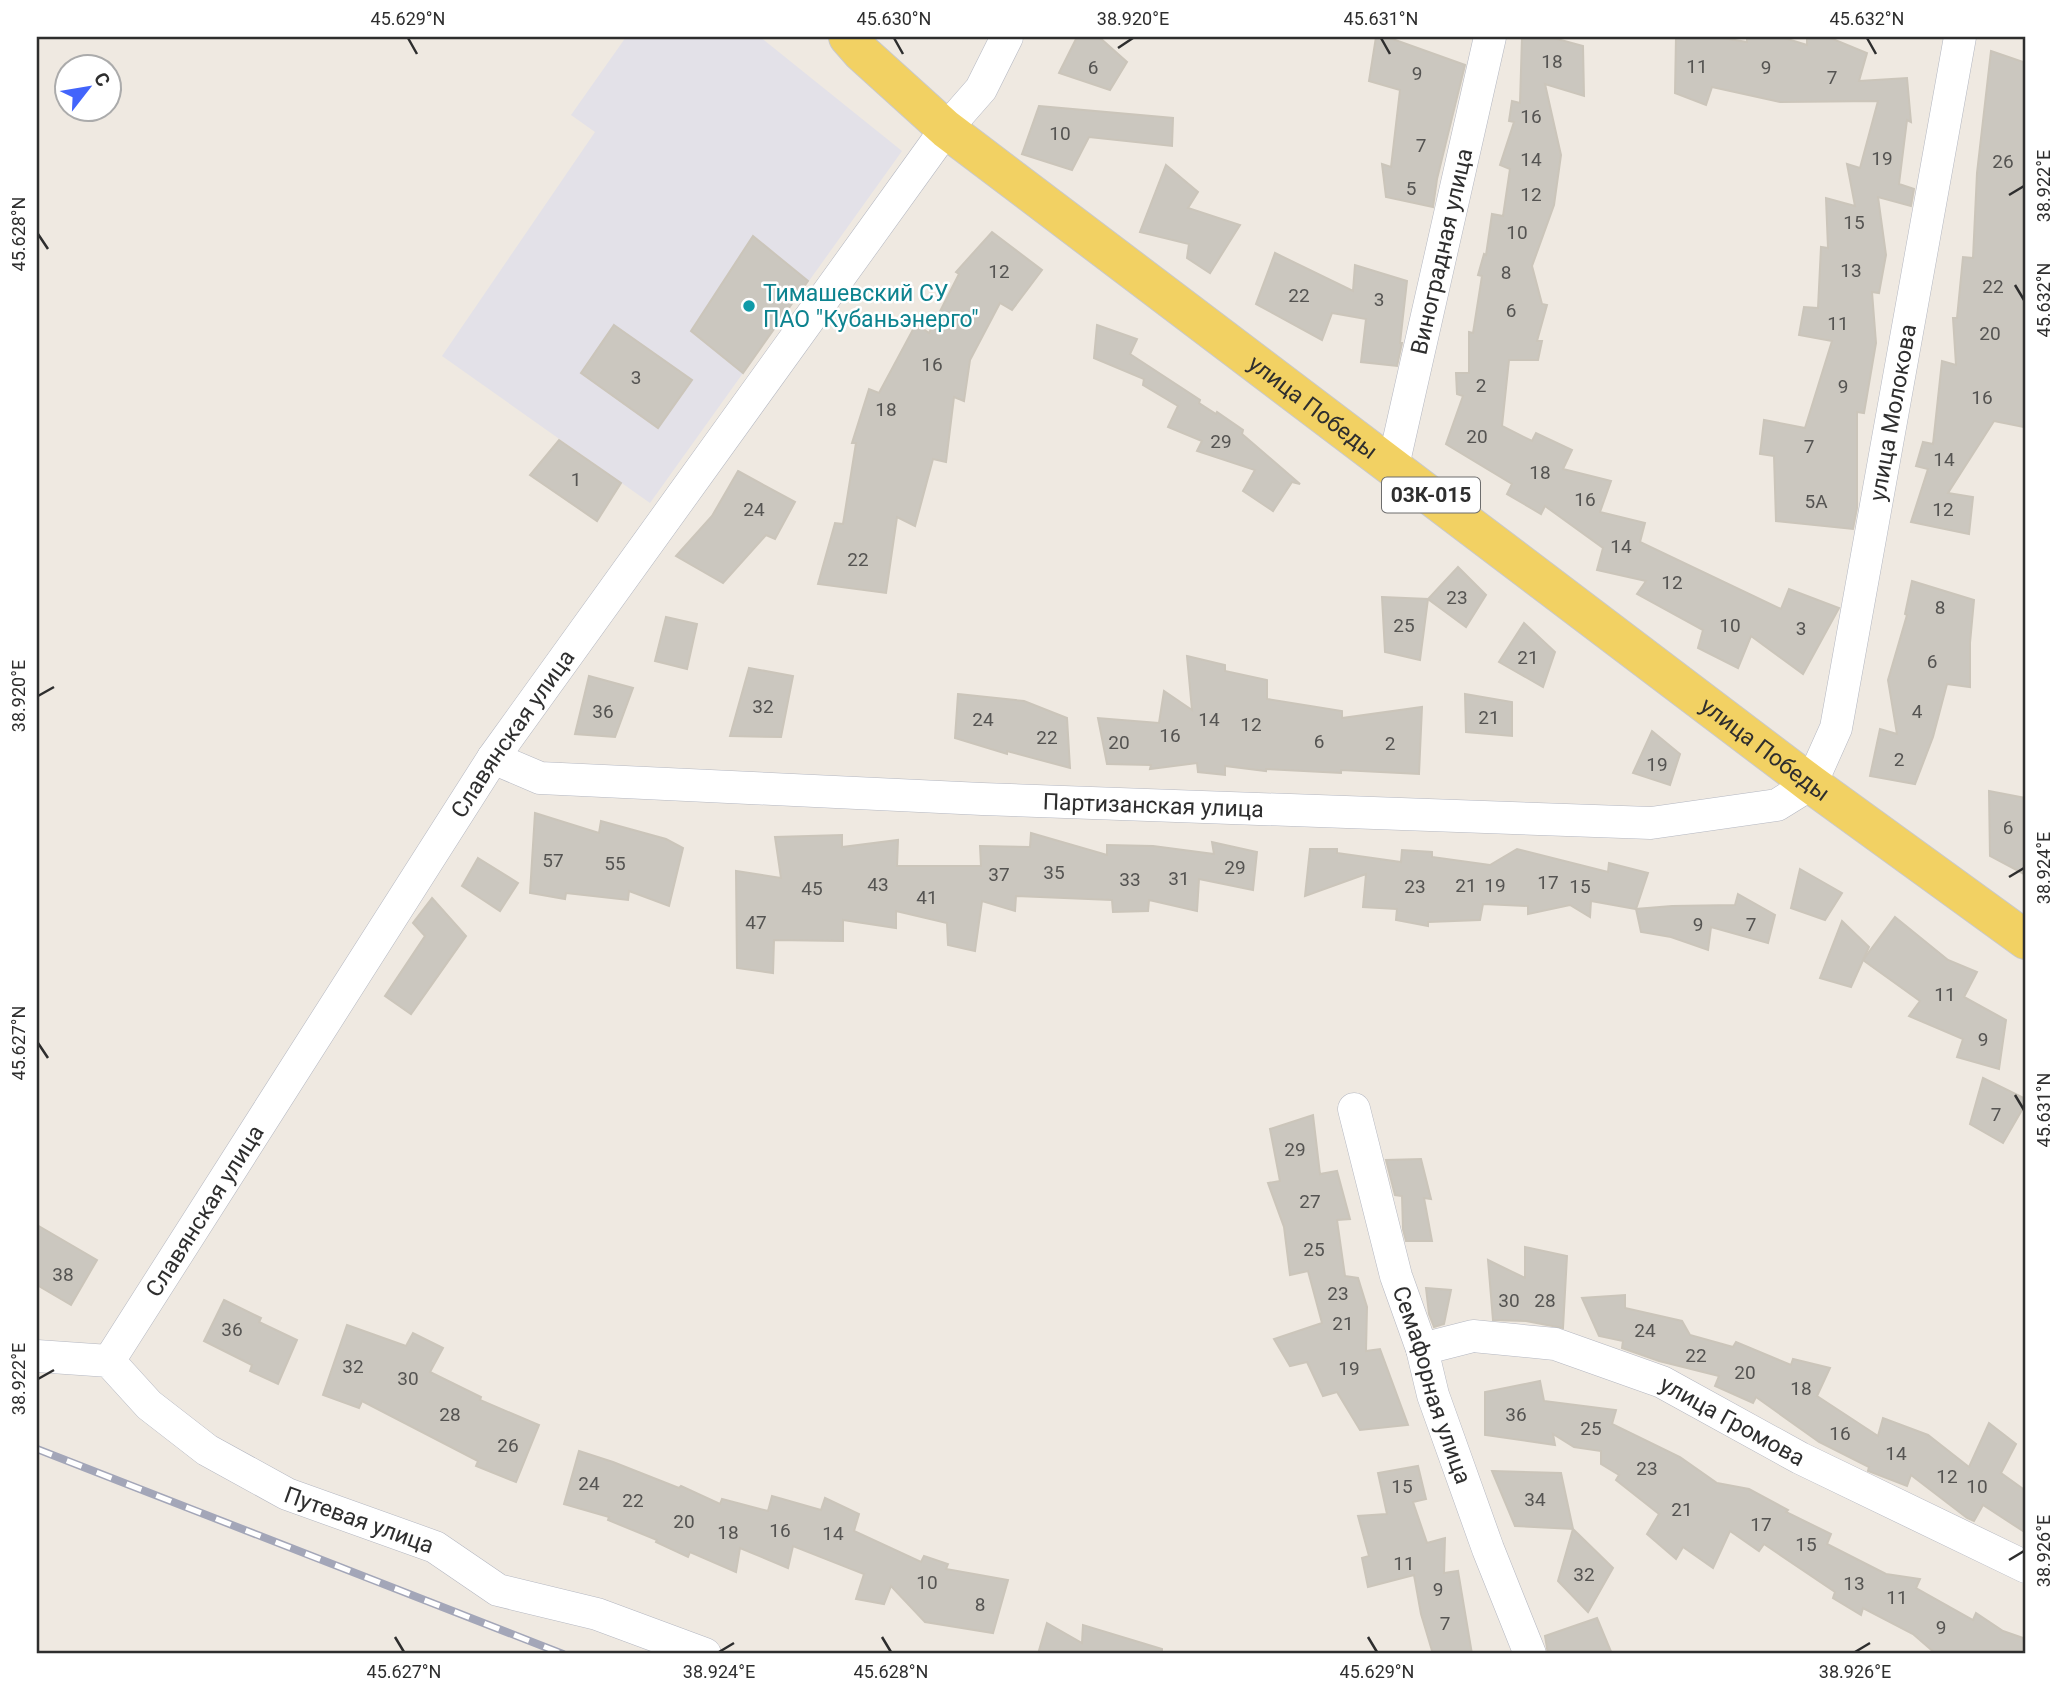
<svg xmlns="http://www.w3.org/2000/svg" width="2063" height="1691" viewBox="0 0 2063 1691" font-family="Roboto,sans-serif">
  <rect width="100%" height="100%" fill="#efe9e1"/>
  <!-- industrial -->
  <polygon fill="#e3e1e8" points="626,37 760,37 902,151 650,503 442,356 595,132 571,115"/>
  <!-- building -->
  <g fill="#cbc7bf" stroke="#cbc5ba" stroke-width="2">
    <polygon points="1077,37 1099,37 1127,62 1110,90 1059,73"/>
    <polygon points="1376,37 1387,37 1465,65 1437,179 1433,207 1386,197 1382,164 1391,167 1400,90 1369,81"/>
    <polygon points="1522,37 1550,37 1583,46 1584,96 1545,84 1561,155 1554,205 1532,266 1542,304 1547,305 1537,341 1542,341 1538,360 1509,360 1502,426 1532,441 1536,433 1572,450 1563,469 1611,481 1600,512 1645,523 1640,542 1781,609 1789,589 1839,608 1803,674 1751,636 1738,668 1698,648 1703,630 1637,594 1646,581 1597,570 1603,548 1545,506 1541,514 1507,494 1512,484 1446,444 1463,396 1457,394 1456,373 1469,373 1469,332 1473,333 1482,276 1478,275 1484,254 1486,255 1492,214 1503,216 1510,169 1500,165 1514,122 1509,121 1512,101 1520,103"/>
    <polygon points="1676,37 1717,37 1747,42 1747,37 1781,37 1807,45 1807,37 1828,37 1867,53 1859,81 1907,78 1911,122 1907,120 1899,184 1914,189 1911,206 1878,197 1886,255 1879,293 1872,292 1876,343 1864,413 1857,412 1857,508 1853,529 1776,521 1774,456 1760,454 1764,420 1805,428 1832,341 1799,335 1804,307 1818,308 1821,247 1828,248 1826,198 1855,206 1847,164 1860,168 1878,101 1780,102 1712,87 1706,105 1675,93"/>
    <polygon points="1991,51 2026,63 2026,410 2024,427 1994,421 1948,493 1973,497 1969,534 1911,522 1928,469 1916,466 1923,442 1933,444 1942,361 1956,365 1953,318 1957,318 1963,257 1973,258 1977,173"/>
    <polygon points="1039,106 1173,118 1172,146 1089,137 1072,170 1022,154"/>
    <polygon points="1166,165 1198,192 1188,208 1240,225 1210,273 1187,258 1189,244 1140,232"/>
    <polygon points="992,232 1042,270 1012,310 1000,303 970,360 964,401 954,397 946,462 933,459 915,526 897,517 886,593 818,584 835,523 843,524 856,443 852,443 869,389 879,393 916,324 929,333 959,274 956,272"/>
    <polygon points="753,236 808,281 743,373 691,331"/>
    <polygon points="1275,253 1353,291 1355,265 1407,281 1400,343 1402,343 1397,366 1361,362 1366,319 1332,313 1322,340 1256,304"/>
    <polygon points="614,325 692,380 658,428 581,373"/>
    <polygon points="1097,325 1137,339 1130,354 1200,400 1199,403 1216,414 1217,412 1243,430 1242,434 1300,484 1292,482 1273,511 1243,491 1255,470 1197,451 1202,441 1168,427 1178,406 1143,385 1144,379 1094,358"/>
    <polygon points="559,440 621,483 597,521 530,475"/>
    <polygon points="738,471 795,502 775,539 766,535 723,583 676,556 712,516"/>
    <polygon points="1458,567 1486,595 1466,627 1428,599"/>
    <polygon points="1912,581 1974,600 1970,643 1970,687 1947,684 1933,737 1915,784 1870,776 1880,729 1897,734 1888,680 1907,615 1905,614"/>
    <polygon points="1382,597 1428,599 1420,660 1385,652"/>
    <polygon points="666,617 697,624 687,669 655,661"/>
    <polygon points="1524,623 1555,652 1543,687 1499,662"/>
    <polygon points="1187,656 1225,665 1225,671 1267,680 1267,699 1342,711 1342,718 1422,707 1419,774 1341,770 1341,773 1266,769 1266,771 1225,766 1225,775 1198,772 1197,763 1150,769 1151,765 1107,764 1098,718 1159,723 1164,691 1192,710"/>
    <polygon points="749,668 793,676 781,737 730,736"/>
    <polygon points="589,676 633,688 615,737 575,734"/>
    <polygon points="958,694 1024,701 1067,718 1070,768 1007,751 1007,754 955,738"/>
    <polygon points="1465,694 1512,702 1512,736 1466,732"/>
    <polygon points="1652,731 1680,754 1670,785 1633,773"/>
    <polygon points="1989,791 2026,798 2026,875 1990,856"/>
    <polygon points="535,813 599,833 601,821 666,839 683,848 669,906 629,891 628,900 566,893 565,899 530,893"/>
    <polygon points="1031,833 1107,855 1107,845 1153,846 1214,854 1212,842 1257,852 1253,890 1199,879 1197,911 1149,900 1148,911 1113,912 1112,900 1016,896 1015,911 982,901 975,951 948,945 947,923 896,911 896,928 843,920 843,941 774,940 773,973 737,968 736,871 781,878 775,837 842,835 842,847 898,840 897,866 981,866 980,846 1030,847"/>
    <polygon points="1310,849 1337,849 1337,853 1401,862 1402,850 1432,852 1432,857 1490,865 1517,849 1608,872 1609,863 1648,873 1636,909 1591,901 1590,917 1570,905 1528,914 1528,906 1483,904 1480,920 1428,922 1428,926 1396,920 1397,909 1363,907 1366,874 1305,896"/>
    <polygon points="478,858 518,883 500,911 462,886"/>
    <polygon points="1800,869 1842,893 1825,920 1791,908"/>
    <polygon points="1738,894 1775,915 1768,943 1711,927 1708,950 1671,937 1641,932 1636,909 1672,906 1735,905"/>
    <polygon points="432,898 466,936 411,1014 385,996 425,936 413,923"/>
    <polygon points="1895,917 1948,960 1977,972 1964,997 2006,1020 1999,1069 1957,1057 1963,1039 1909,1016 1920,1001 1863,960"/>
    <polygon points="1842,921 1869,947 1851,987 1820,978"/>
    <polygon points="1983,1078 2026,1099 2026,1103 2003,1143 1970,1124"/>
    <polygon points="1313,1115 1320,1174 1337,1171 1350,1219 1337,1220 1345,1276 1358,1278 1367,1307 1366,1351 1380,1349 1408,1425 1360,1430 1337,1392 1323,1396 1307,1362 1290,1366 1274,1339 1322,1323 1308,1271 1290,1275 1284,1227 1268,1183 1280,1181 1270,1129"/>
    <polygon points="1421,1159 1431,1199 1424,1198 1432,1241 1406,1241 1403,1229 1402,1196 1395,1195 1386,1160"/>
    <polygon points="37,1225 97,1260 71,1305 37,1285"/>
    <polygon points="1525,1247 1567,1256 1563,1328 1526,1321 1493,1320 1488,1260 1525,1278"/>
    <polygon points="1426,1288 1451,1290 1444,1324 1434,1327 1429,1314"/>
    <polygon points="1625,1295 1625,1308 1682,1321 1690,1335 1733,1347 1736,1342 1791,1365 1793,1359 1830,1368 1817,1396 1878,1436 1883,1418 1928,1435 1969,1467 1989,1423 2016,1444 2001,1473 2026,1491 2026,1533 1983,1505 1974,1521 1967,1518 1911,1475 1907,1486 1868,1471 1869,1467 1819,1442 1756,1397 1753,1403 1715,1386 1719,1376 1659,1361 1622,1348 1623,1341 1599,1336 1582,1298"/>
    <polygon points="224,1300 261,1318 259,1322 297,1340 278,1384 250,1371 252,1365 204,1341"/>
    <polygon points="347,1325 406,1346 413,1333 443,1348 430,1372 481,1397 480,1400 539,1425 516,1482 476,1466 478,1461 362,1401 359,1408 323,1395"/>
    <polygon points="1540,1381 1544,1401 1616,1410 1612,1424 1680,1457 1717,1483 1749,1489 1788,1510 1786,1512 1831,1534 1827,1544 1886,1574 1920,1579 1916,1588 1973,1620 1976,1613 2003,1631 2026,1639 2026,1654 1936,1654 1913,1634 1863,1608 1861,1615 1833,1598 1835,1592 1764,1544 1759,1551 1730,1531 1713,1568 1683,1547 1676,1559 1647,1534 1659,1514 1616,1480 1619,1475 1601,1464 1601,1451 1574,1447 1553,1434 1555,1445 1485,1435 1485,1392"/>
    <polygon points="579,1451 613,1462 679,1488 681,1486 720,1504 722,1499 768,1511 772,1496 821,1510 825,1498 859,1514 854,1531 921,1562 924,1556 948,1564 946,1569 1008,1580 993,1633 925,1622 891,1586 884,1604 856,1599 864,1574 793,1546 788,1568 740,1548 736,1572 690,1552 688,1557 656,1542 657,1540 608,1520 609,1517 564,1504"/>
    <polygon points="1418,1466 1426,1499 1413,1502 1427,1543 1445,1538 1444,1573 1458,1571 1472,1654 1433,1654 1421,1614 1414,1575 1368,1587 1362,1558 1369,1556 1358,1516 1387,1514 1378,1473"/>
    <polygon points="1492,1471 1561,1473 1573,1529 1515,1526"/>
    <polygon points="1573,1529 1613,1568 1588,1612 1558,1581"/>
    <polygon points="1597,1618 1612,1654 1548,1654 1545,1636"/>
    <polygon points="1047,1623 1082,1643 1083,1625 1162,1649 1162,1654 1038,1654"/>
  </g>
  <g fill="none" stroke-linecap="round" stroke-linejoin="round">
    <!-- minor casing -->
    <g stroke="#b4b7c1" stroke-width="33">
      <g id="minor">
        <path id="s1" d="M1393 466 1490 37"/>
        <path id="s2" d="M493 758 540 778 982 799 1651 823 1777 805 1811 784 1836 728 1960 37"/>
        <path id="s3" d="M1354 1109 1396 1276 1422 1349 1433 1395 1488 1549 1530 1654"/>
        <path id="s4" d="M1422 1349 1473 1336 1555 1344 1662 1382 1800 1458 2026 1567"/>
        <path id="s5" d="M37 1356 109 1361 149 1405 207 1450 287 1494 435 1547 498 1590 597 1614 705 1654"/>
        <path id="s6" d="M109 1361 493 758 946 129 981 89 1007 37"/>
      </g>
    </g>
    <!-- major casing -->
    <g stroke="#c9c9c9" stroke-width="40">
      <g id="major">
        <path id="s7" d="M848 37 862 53 946 129 1811 784 2026 940"/>
      </g>
    </g>
    <!-- minor -->
    <use href="#minor" stroke="#fff" stroke-width="32"/>
    <!-- major -->
    <use href="#major" stroke="#f2d163" stroke-width="38"/>
    <!-- rail casing -->
    <g stroke="#a3a6b8" stroke-width="8">
      <polyline id="rail" points="37,1449 563,1654"/>
    </g>
    <!-- rail -->
    <use href="#rail" stroke="#fff" stroke-width="5" stroke-dasharray="16" stroke-linecap="butt"/>
  </g>
  <!-- ticks -->
  <path fill="none" stroke="#2e2e2e" stroke-width="2.5" d="M408 38 417 54M894 38 903 54M1381 38 1390 54M1867 38 1876 54M1118 48 1133 38M2009 195 2024 186M38 234 48 249M2015 285 2024 300M38 696 54 687M2009 877 2024 868M38 1043 48 1058M2015 1095 2024 1110M38 1379 54 1370M2009 1560 2024 1551M395 1637 404 1652M882 1637 891 1652M1368 1637 1377 1652M719 1652 734 1643M1855 1652 1870 1643"/>
  <!-- markers -->
  <circle fill="#0f9aa8" stroke="#fff" stroke-width="2.5" cx="749" cy="306" r="7"/>
  <g text-anchor="middle" dominant-baseline="central" stroke-width="5" stroke-linejoin="round" paint-order="stroke">
    <!-- number labels -->
    <g font-size="19" fill="#555452">
      <text x="1552" y="61">18</text>
      <text x="1697" y="66">11</text>
      <text x="1093" y="67">6</text>
      <text x="1766" y="67">9</text>
      <text x="1417" y="73">9</text>
      <text x="1832" y="77">7</text>
      <text x="1531" y="116">16</text>
      <text x="1060" y="133">10</text>
      <text x="1421" y="145">7</text>
      <text x="1882" y="158">19</text>
      <text x="1531" y="159">14</text>
      <text x="2003" y="161">26</text>
      <text x="1411" y="188">5</text>
      <text x="1531" y="194">12</text>
      <text x="1854" y="222">15</text>
      <text x="1517" y="232">10</text>
      <text x="1851" y="270">13</text>
      <text x="999" y="271">12</text>
      <text x="1506" y="272">8</text>
      <text x="1993" y="286">22</text>
      <text x="1299" y="295">22</text>
      <text x="1379" y="299">3</text>
      <text x="1511" y="310">6</text>
      <text x="1838" y="323">11</text>
      <text x="1990" y="333">20</text>
      <text x="932" y="364">16</text>
      <text x="636" y="377">3</text>
      <text x="1481" y="385">2</text>
      <text x="1843" y="386">9</text>
      <text x="1982" y="397">16</text>
      <text x="886" y="409">18</text>
      <text x="1477" y="436">20</text>
      <text x="1221" y="441">29</text>
      <text x="1809" y="446">7</text>
      <text x="1944" y="459">14</text>
      <text x="1540" y="472">18</text>
      <text x="576" y="479">1</text>
      <text x="1585" y="499">16</text>
      <text x="1816" y="501">5А</text>
      <text x="754" y="509">24</text>
      <text x="1943" y="509">12</text>
      <text x="1621" y="546">14</text>
      <text x="858" y="559">22</text>
      <text x="1672" y="582">12</text>
      <text x="1457" y="597">23</text>
      <text x="1940" y="607">8</text>
      <text x="1404" y="625">25</text>
      <text x="1730" y="625">10</text>
      <text x="1801" y="628">3</text>
      <text x="1528" y="657">21</text>
      <text x="1932" y="661">6</text>
      <text x="763" y="706">32</text>
      <text x="603" y="711">36</text>
      <text x="1917" y="711">4</text>
      <text x="1489" y="717">21</text>
      <text x="983" y="719">24</text>
      <text x="1209" y="719">14</text>
      <text x="1251" y="724">12</text>
      <text x="1170" y="735">16</text>
      <text x="1047" y="737">22</text>
      <text x="1319" y="741">6</text>
      <text x="1119" y="742">20</text>
      <text x="1390" y="743">2</text>
      <text x="1899" y="759">2</text>
      <text x="1657" y="764">19</text>
      <text x="2008" y="827">6</text>
      <text x="553" y="860">57</text>
      <text x="615" y="863">55</text>
      <text x="1235" y="867">29</text>
      <text x="1054" y="872">35</text>
      <text x="999" y="874">37</text>
      <text x="1179" y="878">31</text>
      <text x="1130" y="879">33</text>
      <text x="1548" y="882">17</text>
      <text x="878" y="884">43</text>
      <text x="1466" y="885">21</text>
      <text x="1495" y="885">19</text>
      <text x="1415" y="886">23</text>
      <text x="1580" y="886">15</text>
      <text x="812" y="888">45</text>
      <text x="927" y="897">41</text>
      <text x="756" y="922">47</text>
      <text x="1698" y="924">9</text>
      <text x="1751" y="924">7</text>
      <text x="1945" y="994">11</text>
      <text x="1983" y="1039">9</text>
      <text x="1996" y="1114">7</text>
      <text x="1295" y="1149">29</text>
      <text x="1310" y="1201">27</text>
      <text x="1314" y="1249">25</text>
      <text x="63" y="1274">38</text>
      <text x="1338" y="1293">23</text>
      <text x="1509" y="1300">30</text>
      <text x="1545" y="1300">28</text>
      <text x="1343" y="1323">21</text>
      <text x="232" y="1329">36</text>
      <text x="1645" y="1330">24</text>
      <text x="1696" y="1355">22</text>
      <text x="353" y="1366">32</text>
      <text x="1349" y="1368">19</text>
      <text x="1745" y="1372">20</text>
      <text x="408" y="1378">30</text>
      <text x="1801" y="1388">18</text>
      <text x="450" y="1414">28</text>
      <text x="1516" y="1414">36</text>
      <text x="1591" y="1428">25</text>
      <text x="1840" y="1433">16</text>
      <text x="508" y="1445">26</text>
      <text x="1896" y="1453">14</text>
      <text x="1647" y="1468">23</text>
      <text x="1947" y="1476">12</text>
      <text x="589" y="1483">24</text>
      <text x="1402" y="1486">15</text>
      <text x="1977" y="1486">10</text>
      <text x="1535" y="1499">34</text>
      <text x="633" y="1500">22</text>
      <text x="1682" y="1509">21</text>
      <text x="684" y="1521">20</text>
      <text x="1761" y="1524">17</text>
      <text x="780" y="1530">16</text>
      <text x="728" y="1532">18</text>
      <text x="833" y="1533">14</text>
      <text x="1806" y="1544">15</text>
      <text x="1404" y="1563">11</text>
      <text x="1584" y="1574">32</text>
      <text x="927" y="1582">10</text>
      <text x="1854" y="1583">13</text>
      <text x="1438" y="1589">9</text>
      <text x="1897" y="1597">11</text>
      <text x="980" y="1604">8</text>
      <text x="1445" y="1623">7</text>
      <text x="1941" y="1627">9</text>
    </g>
    <!-- shield labels -->
    <rect fill="#fff" stroke="#6d6d6d" stroke-width="2" x="1382" y="477.5" width="98" height="35" rx="5"/>
    <g font-size="21" font-weight="bold" fill="#2e2e2e">
      <text x="1431" y="495">03К-015</text>
    </g>
    <!-- street labels -->
    <g font-size="23" fill="#2e2e2e" stroke="#fff">
      <text stroke="none"><textPath href="#s1" startOffset="220">Виноградная улица</textPath></text>
      <text stroke="none"><textPath href="#s7" startOffset="595">улица Победы</textPath></text>
      <text stroke="none"><textPath href="#s2" startOffset="1712">улица Молокова</textPath></text>
      <text stroke="none"><textPath href="#s6" startOffset="746">Славянская улица</textPath></text>
      <text stroke="none"><textPath href="#s7" startOffset="1162">улица Победы</textPath></text>
      <text stroke="none"><textPath href="#s2" startOffset="665">Партизанская улица</textPath></text>
      <text stroke="none"><textPath href="#s6" startOffset="178">Славянская улица</textPath></text>
      <text stroke="none"><textPath href="#s3" startOffset="287">Семафорная улица</textPath></text>
      <text stroke="none"><textPath href="#s4" startOffset="329">улица Громова</textPath></text>
      <text stroke="none"><textPath href="#s5" startOffset="373">Путевая улица</textPath></text>
    </g>
    <!-- culture labels -->
    <g font-size="23" fill="#0d838f" stroke="#fff" text-anchor="start">
      <text x="763" y="293">Тимашевский СУ<tspan x="763" dy="26">ПАО "Кубаньэнерго"</tspan></text>
    </g>
  </g>
  <!-- border -->
  <rect width="2063" height="1691" fill="none" stroke="#ffffff" stroke-width="77"/>
  <!-- north arrow -->
  <g transform="translate(88 88) rotate(59)"><circle r="33" fill="#ffffff" stroke="#ababab" stroke-width="2"/>
  <path d="M0-5L12 26L0 18L-12 26Z" fill="#4264fb"/>
  <text y="-10" font-size="19" font-weight="bold" text-anchor="middle" fill="#2e2e2e">С</text>
  </g>
  <rect x="38" y="38" width="1986" height="1614" fill="none" stroke="#2e2e2e" stroke-width="2.5"/>
  <g font-size="18" text-anchor="middle" fill="#2e2e2e">
    <text x="408" y="25">45.629°N</text>
    <text x="894" y="25">45.630°N</text>
    <text x="1133" y="25">38.920°E</text>
    <text x="1381" y="25">45.631°N</text>
    <text x="1867" y="25">45.632°N</text>
    <text transform="translate(2044 186) rotate(-90)" y="6">38.922°E</text>
    <text transform="translate(19 234) rotate(-90)" y="6">45.628°N</text>
    <text transform="translate(2044 300) rotate(-90)" y="6">45.632°N</text>
    <text transform="translate(19 696) rotate(-90)" y="6">38.920°E</text>
    <text transform="translate(2044 868) rotate(-90)" y="6">38.924°E</text>
    <text transform="translate(19 1043) rotate(-90)" y="6">45.627°N</text>
    <text transform="translate(2044 1110) rotate(-90)" y="6">45.631°N</text>
    <text transform="translate(19 1379) rotate(-90)" y="6">38.922°E</text>
    <text transform="translate(2044 1551) rotate(-90)" y="6">38.926°E</text>
    <text x="404" y="1678">45.627°N</text>
    <text x="719" y="1678">38.924°E</text>
    <text x="891" y="1678">45.628°N</text>
    <text x="1377" y="1678">45.629°N</text>
    <text x="1855" y="1678">38.926°E</text>
  </g>
</svg>
